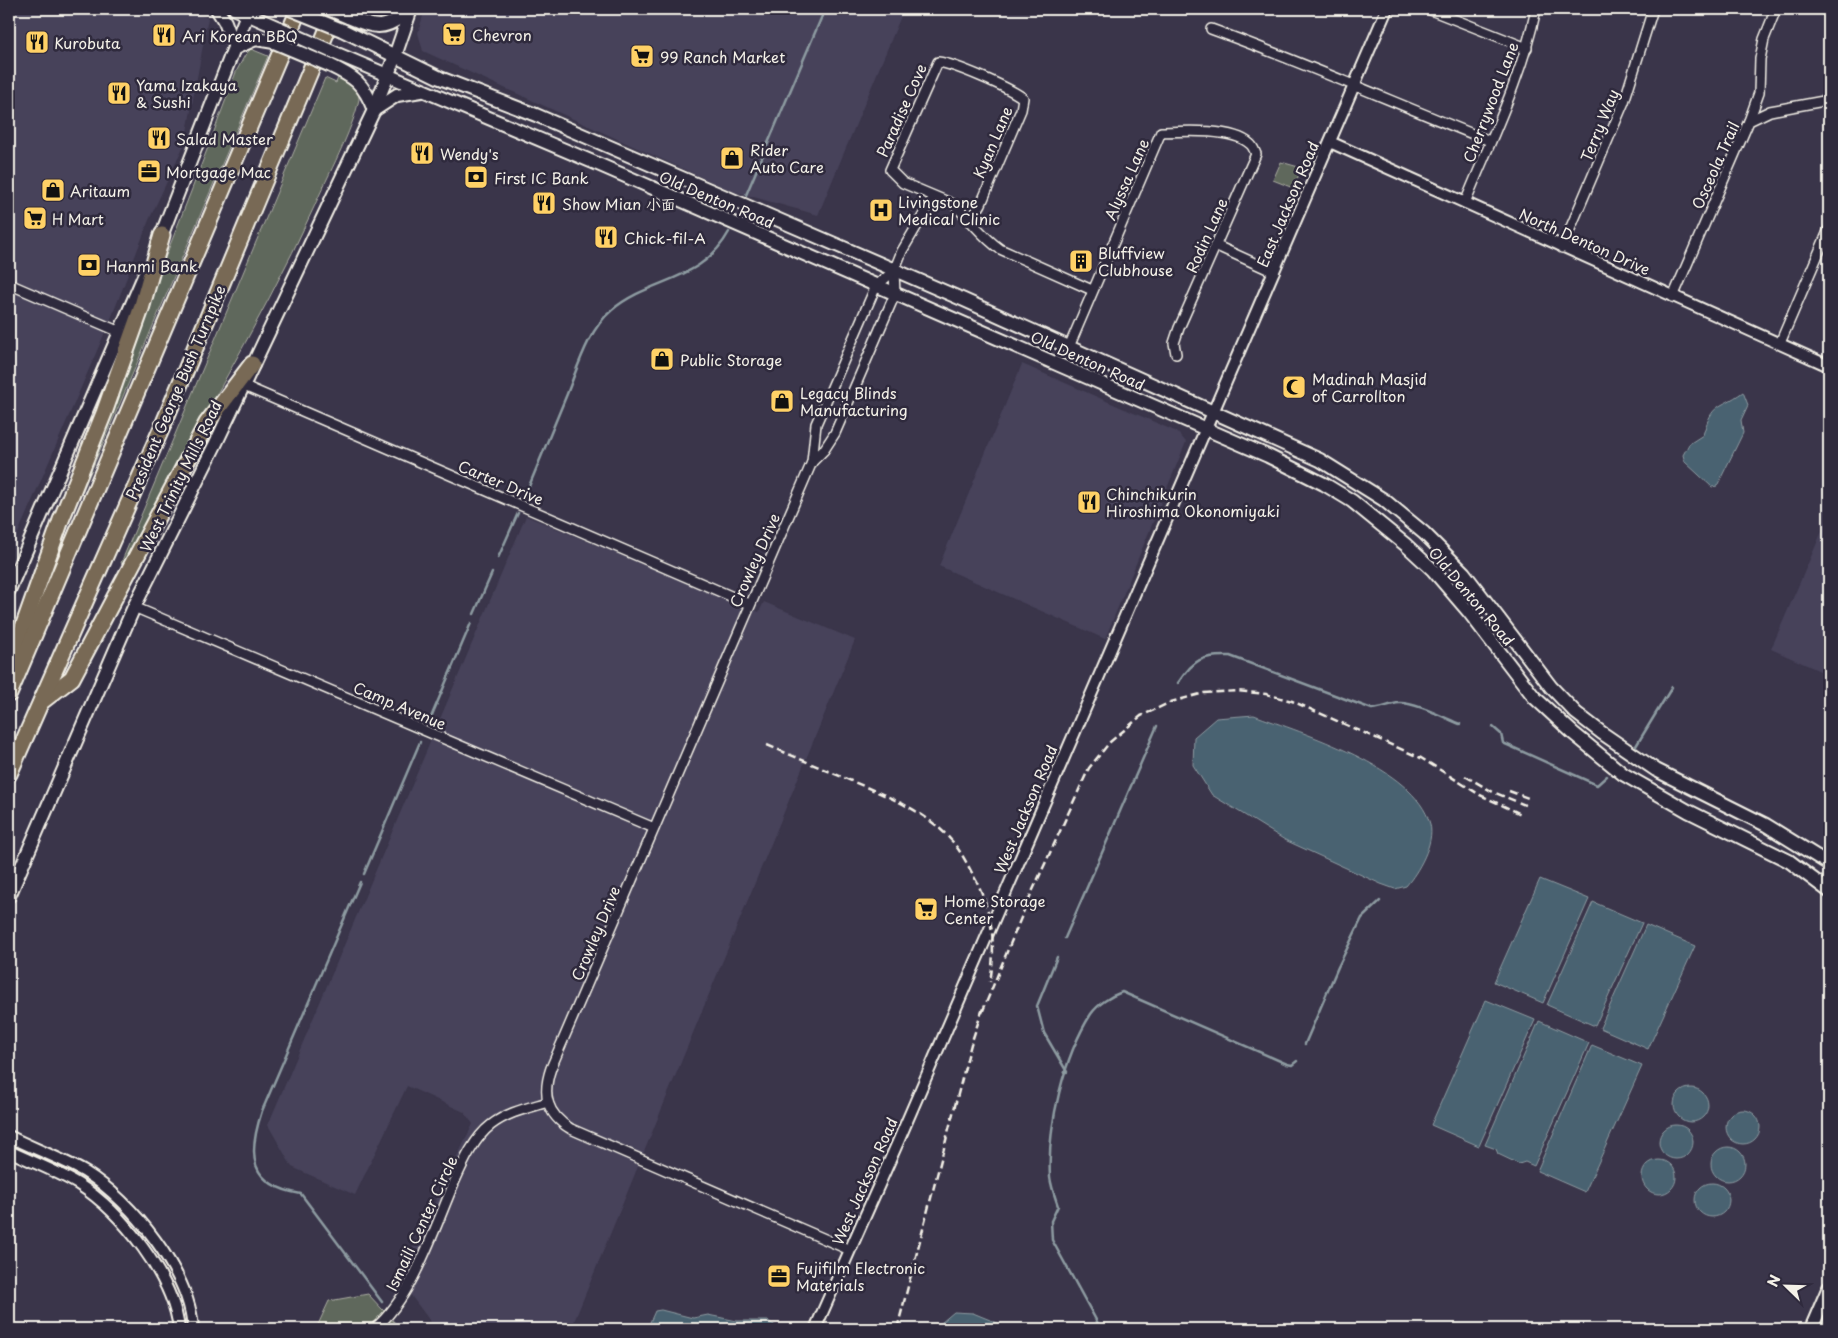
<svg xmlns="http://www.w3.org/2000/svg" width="1838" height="1338" viewBox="0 0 1838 1338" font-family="'Playpen Sans','LXGW WenKai TC',sans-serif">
  <rect width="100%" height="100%" fill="#3a354a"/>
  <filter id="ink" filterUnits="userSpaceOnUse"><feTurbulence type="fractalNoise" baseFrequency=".02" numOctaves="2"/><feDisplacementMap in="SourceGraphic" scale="10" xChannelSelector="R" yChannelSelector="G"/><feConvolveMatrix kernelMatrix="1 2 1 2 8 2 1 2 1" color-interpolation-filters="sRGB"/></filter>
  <g filter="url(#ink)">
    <!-- built -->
    <g fill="#47425a">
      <polygon points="9,9 186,9 208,18 185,143 149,220 112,316 9,554"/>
      <polygon points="425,9 904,9 818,215 732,191 423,51 418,33"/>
      <polygon points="1022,364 1177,432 1186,442 1105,639 939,566"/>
      <polygon points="1829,515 1829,675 1771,649"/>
      <polygon points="526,516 759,612 764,602 855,640 571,1329 436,1329 398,1278 473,1124 464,1112 407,1086 355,1195 292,1167 268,1125"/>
    </g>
    <!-- green -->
    <g fill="#5f675b" stroke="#aaaca2">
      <path d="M251 49 268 56 60 544C111 384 179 230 236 72L245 55Z"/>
      <path d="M339 75 358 88 359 99C353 130 327 177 314 207 258 330 185 444 125 565L121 563 325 78 336 83Z"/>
      <polygon points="1281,162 1302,168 1293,188 1273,180"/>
      <polygon points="368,1294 396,1324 395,1329 316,1329 329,1301"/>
    </g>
    <!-- water -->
    <g fill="#496271" stroke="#8d9ba1">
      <path d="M1743 392 1748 405 1741 420 1743 433 1717 486 1712 487 1685 462 1683 455 1689 444 1703 435C1713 401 1718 410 1743 392Z"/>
      <path d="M1254 715C1302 733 1415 767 1430 824 1435 843 1418 872 1406 886L1395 889 1381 884 1285 840 1212 795 1193 765 1194 737 1216 718Z"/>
      <polygon points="1540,879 1589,899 1543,1003 1494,982"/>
      <polygon points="1593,902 1642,923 1595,1026 1547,1005"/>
      <polygon points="1646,925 1695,946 1648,1049 1600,1028"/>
      <polygon points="1486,1000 1535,1020 1479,1146 1431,1125"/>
      <polygon points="1539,1021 1589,1043 1534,1166 1525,1162 1519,1164 1498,1154 1496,1149 1485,1145"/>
      <polygon points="1592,1045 1642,1066 1585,1192 1537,1171"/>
      <circle cx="1691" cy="1105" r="17"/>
      <circle cx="1743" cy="1127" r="17"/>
      <circle cx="1676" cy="1142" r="17"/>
      <circle cx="1728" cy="1164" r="17"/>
      <circle cx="1659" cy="1177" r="17"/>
      <circle cx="1712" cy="1200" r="17"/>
      <polygon points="661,1310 693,1318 708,1315 737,1321 768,1321 780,1329 647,1329 655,1311"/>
      <polygon points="954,1312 973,1313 1012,1329 939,1329 941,1323"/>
    </g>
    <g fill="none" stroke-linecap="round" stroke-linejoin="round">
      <!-- stream -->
      <g stroke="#8d9ba1" stroke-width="2.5">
        <polyline points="746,195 825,9"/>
        <path d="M525 496C539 462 553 428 567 394 578 367 588 330 612 310 651 277 701 283 729 232"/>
        <polyline points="498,558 518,513"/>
        <polyline points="474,614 492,573"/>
        <path d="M1178 683C1194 659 1202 655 1230 656L1372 709C1382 708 1390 704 1399 703 1415 702 1445 718 1460 724"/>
        <polyline points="429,722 471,623"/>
        <polyline points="1493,727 1501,734 1503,743 1597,785 1607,776"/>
        <polyline points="1636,746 1672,687"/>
        <polyline points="364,874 420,742"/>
        <path d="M360 882 262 1111C247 1156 249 1185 301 1194L382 1302"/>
        <polyline points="1065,938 1157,726"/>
        <polyline points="1057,957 1037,1006 1044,1033 1067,1072"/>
        <polyline points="1305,1044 1338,967 1362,918 1380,901"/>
        <polyline points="401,1323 404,1329"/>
        <path d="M1101 1329 1052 1240 1051 1221 1058 1206C1055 1197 1051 1186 1050 1177 1047 1127 1064 1056 1091 1014 1098 1004 1111 996 1122 992L1287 1064 1292 1065 1297 1061"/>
      </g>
      <!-- minor casing -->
      <g stroke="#f4f1e8" stroke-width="12">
        <g id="minor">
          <polyline points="1428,9 1527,48"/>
          <path d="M1211 29C1305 63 1397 104 1490 141"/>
          <polyline points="1749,121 1759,93 1760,59 1764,39 1776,9"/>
          <path d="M1465 203C1491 139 1522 77 1536 9"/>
          <path d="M970 222 981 204 1021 110 1023 98C1008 87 955 64 938 62L890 170 903 183 953 204C970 218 982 237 1000 249L1092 290"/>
          <polyline points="1217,246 1274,272"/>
          <polyline points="1562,248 1624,102 1653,9"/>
          <polyline points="9,284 120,332"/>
          <polyline points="1673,297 1749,121 1770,111 1829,100"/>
          <polyline points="1780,343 1829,229"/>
          <path d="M1069 347 1161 132C1183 131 1233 128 1250 144 1253 146 1255 152 1256 154L1179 328 1174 343 1176 354"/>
          <polyline points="242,385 749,604"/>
          <polyline points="812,462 824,450 835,433 895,294 894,271 902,251 934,197"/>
          <polyline points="134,607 654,828"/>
          <path d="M850 1250 571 1129C546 1114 542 1094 551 1068L812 462 816 424 876 286 894 271"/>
          <path d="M374 1329C413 1297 434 1229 454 1183 463 1163 474 1138 491 1125 508 1112 528 1108 548 1102"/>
        </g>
      </g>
      <!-- tertiary casing -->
      <g stroke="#f4f1e8" stroke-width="14">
        <g id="tertiary">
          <polyline points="1330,142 1829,366"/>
          <path d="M9 1136C34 1149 61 1158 85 1172 132 1201 190 1273 193 1329"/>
          <path d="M9 1151C32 1162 57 1171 78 1184 122 1212 173 1277 179 1329"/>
          <polyline points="815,1329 898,1142 1387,9"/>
        </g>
      </g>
      <!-- secondary casing -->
      <g stroke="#f4f1e8" stroke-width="16">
        <g id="secondary">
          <polyline points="217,9 225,22 235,48"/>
          <polyline points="235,9 279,28"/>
          <path d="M348 17C377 29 385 31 410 10"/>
          <polyline points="342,30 440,78 536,115 964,300 1320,460 1384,500 1424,533 1464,573 1551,687 1576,713 1602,733 1656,770 1766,825 1829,864"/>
          <polyline points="235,48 256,39 274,42"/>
          <polyline points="335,53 600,165 1268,456 1324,484 1352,501 1406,545 1433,570 1469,612 1534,697 1573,733 1623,774 1688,811 1789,861 1829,891"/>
          <path d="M329 65C354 77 363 82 374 110"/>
          <polyline points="374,110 397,95 421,91"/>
          <polyline points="158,244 249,9"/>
          <polyline points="9,590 147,269"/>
          <polyline points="9,896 134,607 216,443 374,110 395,56 411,9"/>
          <polyline points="1811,1329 1829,1287"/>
        </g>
      </g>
      <!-- motorway casing -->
      <g stroke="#f4f1e8" stroke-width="19">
        <g id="motorway">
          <polyline points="16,670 16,647 61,520 104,413 141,309 162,235"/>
          <polyline points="9,694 299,9"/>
          <polyline points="41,702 72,678 207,423 252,364"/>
          <polyline points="9,774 163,425 336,9"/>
        </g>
      </g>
      <!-- minor -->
      <use href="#minor" stroke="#2f2a3d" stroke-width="9"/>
      <!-- tertiary -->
      <use href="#tertiary" stroke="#2f2a3d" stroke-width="10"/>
      <!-- secondary -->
      <use href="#secondary" stroke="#2f2a3d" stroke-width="12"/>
      <!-- motorway -->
      <use href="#motorway" stroke="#786954" stroke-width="15"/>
      <!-- rail -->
      <g stroke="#f4f1e8" stroke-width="2.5" stroke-dasharray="8 4" stroke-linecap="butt">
        <path d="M767 745C796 757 825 770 854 782 889 797 926 811 951 840 962 852 969 868 977 882 993 915 996 946 990 982"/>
        <polyline points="1465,776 1493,792 1525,805"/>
        <polyline points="1509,791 1528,798"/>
        <polyline points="982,1013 1027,903 1089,768 1110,742 1141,716 1171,702 1204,693 1238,691 1266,694 1292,701 1421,758 1480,795 1521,814"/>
        <polyline points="897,1329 971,1044 983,1008"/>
      </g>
      <!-- secondary-bridge casing -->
      <g stroke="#f4f1e8" stroke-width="16" stroke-linecap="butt">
        <g id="secondary-bridge">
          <polyline points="290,9 342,30"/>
          <polyline points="329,9 348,17"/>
          <polyline points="279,28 335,53"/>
          <polyline points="274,42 329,65"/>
        </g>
      </g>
      <!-- secondary-bridge -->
      <use href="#secondary-bridge" stroke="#2f2a3d" stroke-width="12"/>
    </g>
  </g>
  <!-- icons -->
  <defs>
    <g id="supermarket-square" transform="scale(1.25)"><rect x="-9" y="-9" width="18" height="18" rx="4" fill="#ffd166" stroke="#2f2a3d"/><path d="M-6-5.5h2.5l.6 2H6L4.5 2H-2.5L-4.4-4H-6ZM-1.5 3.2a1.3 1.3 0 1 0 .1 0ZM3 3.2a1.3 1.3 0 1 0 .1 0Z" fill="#111"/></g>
    <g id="restaurant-square" transform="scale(1.25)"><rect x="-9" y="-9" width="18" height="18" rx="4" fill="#ffd166" stroke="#2f2a3d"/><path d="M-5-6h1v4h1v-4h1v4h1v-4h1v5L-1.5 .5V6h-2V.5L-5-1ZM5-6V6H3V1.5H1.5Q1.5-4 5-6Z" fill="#111"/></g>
    <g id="shop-square" transform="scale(1.25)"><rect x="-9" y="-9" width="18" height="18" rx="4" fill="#ffd166" stroke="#2f2a3d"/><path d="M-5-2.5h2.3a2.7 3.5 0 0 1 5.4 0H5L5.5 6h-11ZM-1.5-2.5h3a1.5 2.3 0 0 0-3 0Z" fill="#111"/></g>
    <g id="office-square" transform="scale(1.25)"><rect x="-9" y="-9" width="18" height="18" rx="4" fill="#ffd166" stroke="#2f2a3d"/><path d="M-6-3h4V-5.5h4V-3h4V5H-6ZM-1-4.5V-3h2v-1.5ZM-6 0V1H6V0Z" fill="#111"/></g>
    <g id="bank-square" transform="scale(1.25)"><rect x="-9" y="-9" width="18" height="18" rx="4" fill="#ffd166" stroke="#2f2a3d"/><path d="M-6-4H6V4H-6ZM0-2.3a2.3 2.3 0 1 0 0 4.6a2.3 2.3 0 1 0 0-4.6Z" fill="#111"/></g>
    <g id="hospital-square" transform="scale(1.25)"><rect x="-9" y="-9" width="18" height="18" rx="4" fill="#ffd166" stroke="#2f2a3d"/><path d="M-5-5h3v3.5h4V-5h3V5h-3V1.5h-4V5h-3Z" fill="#111"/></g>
    <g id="building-square" transform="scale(1.25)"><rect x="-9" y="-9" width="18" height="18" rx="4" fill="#ffd166" stroke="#2f2a3d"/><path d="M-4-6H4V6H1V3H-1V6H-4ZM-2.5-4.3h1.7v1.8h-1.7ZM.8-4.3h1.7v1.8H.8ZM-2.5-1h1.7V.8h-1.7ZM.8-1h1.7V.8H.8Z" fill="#111"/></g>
    <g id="mosque-square" transform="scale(1.25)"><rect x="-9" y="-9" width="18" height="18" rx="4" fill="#ffd166" stroke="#2f2a3d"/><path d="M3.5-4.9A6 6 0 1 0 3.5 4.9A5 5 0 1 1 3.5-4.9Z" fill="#111"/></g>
  </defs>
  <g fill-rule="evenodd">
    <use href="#supermarket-square" x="454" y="34"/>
    <use href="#restaurant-square" x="164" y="35"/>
    <use href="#restaurant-square" x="37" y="42"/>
    <use href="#supermarket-square" x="642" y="56"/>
    <use href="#restaurant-square" x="119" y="93"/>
    <use href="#restaurant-square" x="159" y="138"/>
    <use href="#restaurant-square" x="422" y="153"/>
    <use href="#shop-square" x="732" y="158"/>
    <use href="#office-square" x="149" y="171"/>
    <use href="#bank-square" x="476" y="177"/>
    <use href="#shop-square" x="53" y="190"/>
    <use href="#restaurant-square" x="544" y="203"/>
    <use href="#hospital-square" x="881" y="210"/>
    <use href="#supermarket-square" x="35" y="218"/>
    <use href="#restaurant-square" x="606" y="237"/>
    <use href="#building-square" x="1081" y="261"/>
    <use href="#bank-square" x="89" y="265"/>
    <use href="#shop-square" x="662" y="359"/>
    <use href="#mosque-square" x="1294" y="387"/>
    <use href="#shop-square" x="782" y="401"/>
    <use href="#restaurant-square" x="1089" y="502"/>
    <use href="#supermarket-square" x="926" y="909"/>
    <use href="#office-square" x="779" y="1276"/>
  </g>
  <g text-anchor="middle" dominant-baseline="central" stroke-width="5" stroke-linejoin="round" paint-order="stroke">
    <!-- poi labels -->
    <g font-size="15" fill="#f4f1e8" stroke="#2f2a3d" text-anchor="start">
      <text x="472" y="34">Chevron</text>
      <text x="182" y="35">Ari Korean BBQ</text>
      <text x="54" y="42">Kurobuta</text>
      <text x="660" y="56">99 Ranch Market</text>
      <text x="136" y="84">Yama Izakaya<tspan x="136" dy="17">&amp; Sushi</tspan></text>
      <text x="176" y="138">Salad Master</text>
      <text x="750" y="149">Rider<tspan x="750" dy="17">Auto Care</tspan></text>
      <text x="440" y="153">Wendy's</text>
      <text x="166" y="171">Mortgage Mac</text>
      <text x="494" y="177">First IC Bank</text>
      <text x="70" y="190">Aritaum</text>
      <text x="898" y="201">Livingstone<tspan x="898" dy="17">Medical Clinic</tspan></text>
      <text x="562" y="203">Show Mian 小面</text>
      <text x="52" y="218">H Mart</text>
      <text x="624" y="237">Chick-fil-A</text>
      <text x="1098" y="252">Bluffview<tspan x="1098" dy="17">Clubhouse</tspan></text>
      <text x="106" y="265">Hanmi Bank</text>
      <text x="680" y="359">Public Storage</text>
      <text x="1312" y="378">Madinah Masjid<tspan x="1312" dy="17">of Carrollton</tspan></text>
      <text x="800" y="392">Legacy Blinds<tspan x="800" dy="17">Manufacturing</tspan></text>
      <text x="1106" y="493">Chinchikurin<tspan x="1106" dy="17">Hiroshima Okonomiyaki</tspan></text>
      <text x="944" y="900">Home Storage<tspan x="944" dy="17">Center</tspan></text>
      <text x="796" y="1267">Fujifilm Electronic<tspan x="796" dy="17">Materials</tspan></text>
    </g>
    <!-- street labels -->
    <g font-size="15" fill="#f4f1e8" stroke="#2f2a3d">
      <text transform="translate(1490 102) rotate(-69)">Cherrywood Lane</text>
      <text transform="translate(901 110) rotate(-66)">Paradise Cove</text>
      <text transform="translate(1599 125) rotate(-68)">Terry Way</text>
      <text transform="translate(992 142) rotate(-67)">Kyan Lane</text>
      <text transform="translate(1715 165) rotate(-66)">Osceola Trail</text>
      <text transform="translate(1126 179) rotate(-66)">Alyssa Lane</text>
      <text transform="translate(717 199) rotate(23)">Old Denton Road</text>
      <text transform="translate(1287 204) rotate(-67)">East Jackson Road</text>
      <text transform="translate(1206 235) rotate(-66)">Rodin Lane</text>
      <text transform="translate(1585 241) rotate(24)">North Denton Drive</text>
      <text transform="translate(1088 360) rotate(24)">Old Denton Road</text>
      <text transform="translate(175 392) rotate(-67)">President George Bush Turnpike</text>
      <text transform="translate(180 476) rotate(-64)">West Trinity Mills Road</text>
      <text transform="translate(501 482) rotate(23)">Carter Drive</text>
      <text transform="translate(754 560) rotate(-66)">Crowley Drive</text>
      <text transform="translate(1472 596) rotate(50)">Old Denton Road</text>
      <text transform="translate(400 705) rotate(23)">Camp Avenue</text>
      <text transform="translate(1025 809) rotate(-67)">West Jackson Road</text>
      <text transform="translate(595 933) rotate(-67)">Crowley Drive</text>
      <text transform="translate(864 1181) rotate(-66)">West Jackson Road</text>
      <text transform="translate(421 1223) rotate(-65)">Ismaili Center Circle</text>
    </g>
  </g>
  <!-- margin -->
  <rect width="1838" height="1338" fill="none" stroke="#2f2a3d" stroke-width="30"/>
  <rect x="15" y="15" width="1808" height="1308" fill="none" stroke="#f4f1e8" stroke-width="2" filter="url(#ink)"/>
  <!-- north arrow -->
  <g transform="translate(1786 1286) rotate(293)" stroke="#2f2a3d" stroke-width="4" paint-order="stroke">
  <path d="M0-4L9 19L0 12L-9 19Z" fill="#f4f1e8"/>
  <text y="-8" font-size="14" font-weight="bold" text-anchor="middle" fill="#f4f1e8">N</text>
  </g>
</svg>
